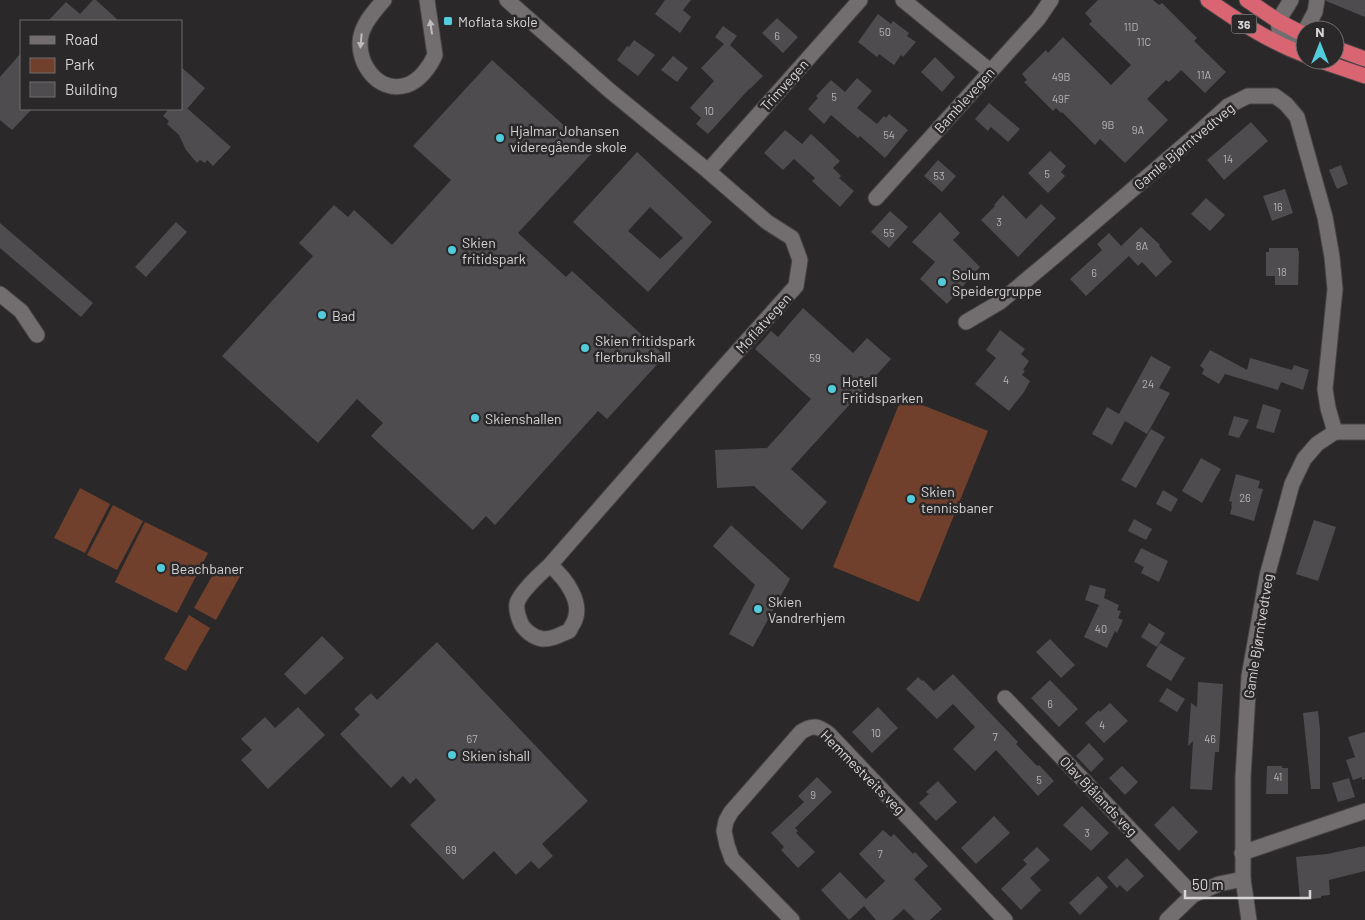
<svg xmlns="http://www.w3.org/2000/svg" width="1365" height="920" viewBox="0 0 1365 920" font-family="Barlow,sans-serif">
  <rect width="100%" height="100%" fill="#2b282a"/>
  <!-- green -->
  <g fill="#70402c">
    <polygon points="902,397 988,431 919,602 833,567"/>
    <polygon points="80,488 110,504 85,553 54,538"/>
    <polygon points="113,505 143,521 117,570 87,555"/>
    <polygon points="145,522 208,553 177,613 115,582"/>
    <polygon points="219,564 240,576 216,620 194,608"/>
    <polygon points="189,615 210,628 186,671 164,659"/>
  </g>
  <!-- building -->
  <g fill="#4e4c4f" fill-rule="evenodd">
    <polygon points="93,0 96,0 119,21 48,21 66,2 80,14"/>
    <polygon points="665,0 691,0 683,10 691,17 680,33 655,14"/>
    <polygon points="1098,0 1153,0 1159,5 1162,3 1197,38 1194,41 1226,72 1205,93 1181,70 1169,82 1166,80 1147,99 1168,120 1125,163 1100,139 1095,145 1062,112 1061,113 1056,108 1053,111 1024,82 1027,80 1022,74 1046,50 1048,53 1063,37 1111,85 1131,65 1089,24 1092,21 1085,13"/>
    <polygon points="1326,0 1365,0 1365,17 1326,1"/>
    <polygon points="878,14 891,24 893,21 909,33 907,36 916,42 903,57 901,55 894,65 879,54 877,57 858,42"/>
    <polygon points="777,18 798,37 783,53 762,33"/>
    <polygon points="723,26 737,36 730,45 763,76 750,89 750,88 708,134 696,124 701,118 690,108 714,81 701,68 724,44 715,37"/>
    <polygon points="634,40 655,55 638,76 617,60 627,46 629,47"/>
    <polygon points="21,53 21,109 32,109 12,130 0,120 0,77"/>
    <polygon points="673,56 688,68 677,82 661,70"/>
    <polygon points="935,57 955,77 942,92 921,72"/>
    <polygon points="492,60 593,152 518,233 566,277 572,271 665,356 607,419 598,411 495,525 486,516 473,530 371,436 383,423 357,399 318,443 222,356 313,256 299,243 334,205 348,217 354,210 392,245 422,212 451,180 413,146"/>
    <polygon points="181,67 205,88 187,109 188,109 231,147 213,166 207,160 205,163 200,160 197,163 186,150 179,135 167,124 169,121 163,116 169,109 181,109"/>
    <polygon points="857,78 872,91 857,108 877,124 884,116 886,118 889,114 908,130 885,158 860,136 858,138 831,115 824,124 808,109 818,98 816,96 831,80 845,92"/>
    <polygon points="989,103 1020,129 1008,142 991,127 988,131 975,119"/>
    <polygon points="1251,122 1268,141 1224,180 1207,160"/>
    <polygon points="785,130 802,144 811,134 840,161 833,168 841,176 839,178 854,191 840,207 812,181 815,178 794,159 783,170 764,153"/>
    <polygon points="1050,151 1066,166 1061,172 1065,176 1048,193 1028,173"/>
    <path d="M637 152 712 222 648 292 573 222ZM650 207 683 238 660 259 628 231Z"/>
    <polygon points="938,160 956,176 942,192 924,176"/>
    <polygon points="1341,165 1348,184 1337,189 1329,170"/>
    <polygon points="1285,189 1293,213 1272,221 1263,196"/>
    <polygon points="1003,195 1026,219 1041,204 1056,218 1018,257 981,220 995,206 994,205"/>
    <polygon points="1206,198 1225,215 1210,231 1191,214"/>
    <polygon points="890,211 908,227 889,248 871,232"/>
    <polygon points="940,212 960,233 953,240 980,267 947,304 920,279 935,262 912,242"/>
    <polygon points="176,222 187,232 146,277 135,267"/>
    <polygon points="0,223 93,303 81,317 0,248"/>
    <polygon points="1141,227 1160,245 1159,246 1172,262 1156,277 1142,262 1138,266 1129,256 1086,296 1070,279 1102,250 1097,244 1109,233 1121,246"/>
    <polygon points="1269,248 1298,248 1298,251 1299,251 1298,285 1275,285 1275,276 1266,276 1266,252 1269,252"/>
    <polygon points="803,308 853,353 867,338 891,359 791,469 827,502 802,530 754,486 717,488 715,450 767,448 811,399 755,349 771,331 778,337"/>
    <polygon points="1000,330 1025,349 1021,354 1029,361 1023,370 1025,371 1022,375 1030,381 1024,392 1009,411 975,384 996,358 986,350"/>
    <polygon points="1210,350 1247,370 1250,358 1292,370 1294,365 1309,370 1303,390 1281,382 1278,390 1225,374 1219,384 1202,374 1204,369 1200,366"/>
    <polygon points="1151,356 1171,367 1159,388 1170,393 1147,434 1125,421 1112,445 1092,434 1107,407 1119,414"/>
    <polygon points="1263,404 1281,410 1274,433 1256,428"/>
    <polygon points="1234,416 1249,420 1239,438 1228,435"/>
    <polygon points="1151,429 1165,437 1136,488 1121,480"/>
    <polygon points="1201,458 1221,469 1202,503 1182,491"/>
    <polygon points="1236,474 1260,481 1258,488 1263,489 1254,521 1230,514 1232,506 1231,506 1232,502 1229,501"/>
    <polygon points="1163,490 1178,499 1171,512 1156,504"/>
    <polygon points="1134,519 1152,529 1146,540 1128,531"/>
    <polygon points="1314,520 1336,527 1318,581 1296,574"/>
    <polygon points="731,525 790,579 753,647 729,634 755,585 713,546"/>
    <polygon points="1141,548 1168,561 1159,582 1141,573 1144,567 1134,562"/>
    <polygon points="1090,585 1106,589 1104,598 1119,605 1117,610 1121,611 1118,618 1123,620 1117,633 1115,631 1107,648 1084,637 1099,605 1085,600"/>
    <polygon points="1149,623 1165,633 1157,647 1141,637"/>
    <polygon points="322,636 344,658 305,695 284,674"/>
    <polygon points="1050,639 1075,665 1061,678 1036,652"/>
    <polygon points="437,642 588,801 542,844 553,856 539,869 531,861 516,875 494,851 463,880 410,825 436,800 416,778 410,784 403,776 391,788 340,734 360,715 354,709 371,693 377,700"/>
    <polygon points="1160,643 1185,658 1171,681 1146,666"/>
    <polygon points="953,674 1018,742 1016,744 1037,766 1039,765 1054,781 1038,796 996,750 975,771 953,749 975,727 953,704 937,719 906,689 918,677 922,681 923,680 934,691"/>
    <polygon points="1050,680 1078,709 1059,727 1031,698"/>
    <polygon points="1198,682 1223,684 1219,752 1215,752 1212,790 1190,789 1193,741 1188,746 1191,703 1197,707"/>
    <polygon points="1167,688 1185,699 1177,712 1159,701"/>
    <polygon points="1110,703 1128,721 1104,743 1085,723 1099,710 1100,712"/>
    <polygon points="298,707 325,735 268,789 241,760 252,750 241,739 265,717 275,728"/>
    <polygon points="878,707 898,728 872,753 852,732"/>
    <polygon points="1318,711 1320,730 1320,789 1311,789 1303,713"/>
    <polygon points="1365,732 1365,779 1362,780 1362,777 1353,780 1346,760 1355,757 1348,737"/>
    <polygon points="1089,743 1104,759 1091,772 1076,756"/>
    <polygon points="1122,766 1138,782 1125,795 1109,778"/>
    <polygon points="1267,766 1282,766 1282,768 1288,768 1288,794 1266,794"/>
    <polygon points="817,777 832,792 795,828 798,831 796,833 815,852 798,868 781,850 784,847 771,833 804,802 798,796"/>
    <polygon points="1349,778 1355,797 1338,802 1332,783"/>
    <polygon points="938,781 957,802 936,821 919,803 929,794 926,792"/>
    <polygon points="1082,806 1109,833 1091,851 1063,825"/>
    <polygon points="1173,806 1198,832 1179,851 1154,825"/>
    <polygon points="994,816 1010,833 976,864 961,848"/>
    <polygon points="883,830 891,837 894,834 913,854 915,852 928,866 914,879 942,909 930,920 915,920 904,909 892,920 876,920 864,906 849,920 821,890 840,872 866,899 885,881 859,854"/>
    <polygon points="1365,846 1365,871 1329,880 1330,895 1321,896 1321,898 1300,900 1296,857 1327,854"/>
    <polygon points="1037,847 1050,860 1030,878 1041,890 1021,910 1001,889 1027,864 1023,860"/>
    <polygon points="1127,858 1144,876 1127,892 1120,885 1117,888 1107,877"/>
    <polygon points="1098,876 1108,887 1080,915 1069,903"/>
  </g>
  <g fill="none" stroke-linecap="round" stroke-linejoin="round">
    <!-- minor casing -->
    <g stroke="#474445" stroke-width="17">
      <g id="minor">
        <path d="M384 0C376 9 366 20 362 32 353 58 376 95 407 85 419 81 430 67 435 55L427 0"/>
        <path d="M507 0 609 90 708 171 767 222 792 238 800 260 796 286 711 381 550 565C541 573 521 591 517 603 516 609 518 616 520 621 523 630 534 638 543 639 550 639 556 637 562 634 564 633 567 632 569 631 571 629 571 626 573 624 585 603 565 578 550 565"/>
        <polyline points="903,0 990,71"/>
        <polyline points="1291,0 1278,21 1281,44 1303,34 1315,12 1317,0"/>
        <polyline points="708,171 860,0"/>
        <polyline points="876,198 1038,19 1051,0"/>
        <polyline points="0,294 21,311 37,335"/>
        <polyline points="966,322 1000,302 1055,256 1189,141 1228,106 1248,96 1275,96 1286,104 1297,117 1325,217 1332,257 1335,289 1325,389 1328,408 1335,432"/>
        <polyline points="1005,698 1193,895"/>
        <polyline points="1242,853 1365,811"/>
        <path d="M792 920 732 859 727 845 724 831 726 821 731 812 801 732C813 724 818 726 829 734L1005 920"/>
        <polyline points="1167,920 1193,895 1219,884 1243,879"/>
        <polyline points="1249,920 1243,879 1243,778 1249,676 1267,576 1292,484 1304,459 1317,444 1335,432 1365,432"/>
      </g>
    </g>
    <!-- highway casing -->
    <g stroke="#474445" stroke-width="17">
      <g id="highway">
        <path d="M1208 0C1238 21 1270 42 1305 55"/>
        <polyline points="1247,0 1278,21 1305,35"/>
        <polyline points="1335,48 1365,59"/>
        <polyline points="1318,60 1365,76"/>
      </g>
    </g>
    <!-- minor -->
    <use href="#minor" stroke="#726e70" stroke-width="15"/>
    <!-- highway -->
    <use href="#highway" stroke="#d96573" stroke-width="15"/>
  </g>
  <!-- one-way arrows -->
  <defs><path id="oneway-solid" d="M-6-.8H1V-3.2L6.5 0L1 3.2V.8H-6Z" transform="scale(1.25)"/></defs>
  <g fill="#bebbbc">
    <use href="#oneway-solid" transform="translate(431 27) rotate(-98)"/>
    <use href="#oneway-solid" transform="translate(361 41) rotate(95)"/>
  </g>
  <!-- markers -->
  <g fill="#52cbda" stroke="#2b282a" stroke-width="2">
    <rect x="443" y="16" width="10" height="10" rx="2.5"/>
    <circle cx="500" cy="138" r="5"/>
    <circle cx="452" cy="250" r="5"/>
    <circle cx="942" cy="282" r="5"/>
    <circle cx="322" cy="315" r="5"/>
    <circle cx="585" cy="348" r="5"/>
    <circle cx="832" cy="389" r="5"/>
    <circle cx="475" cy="418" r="5"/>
    <circle cx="911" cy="499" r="5"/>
    <circle cx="161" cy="568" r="5"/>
    <circle cx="758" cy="609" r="5"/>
    <circle cx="452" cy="755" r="5"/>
  </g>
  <g text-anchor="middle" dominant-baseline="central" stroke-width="5" stroke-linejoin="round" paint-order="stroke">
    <!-- number labels -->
    <g font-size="11" fill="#b6b3b4">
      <text x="1131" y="26">11D</text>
      <text x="885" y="31">50</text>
      <text x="777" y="35">6</text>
      <text x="1144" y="41">11C</text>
      <text x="1204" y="74">11A</text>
      <text x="1061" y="76">49B</text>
      <text x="834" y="96">5</text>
      <text x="1061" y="98">49F</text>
      <text x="709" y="110">10</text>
      <text x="1108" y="124">9B</text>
      <text x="1138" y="129">9A</text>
      <text x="889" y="134">54</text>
      <text x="1228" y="158">14</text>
      <text x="1047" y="173">5</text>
      <text x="939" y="175">53</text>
      <text x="1278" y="206">16</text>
      <text x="999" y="221">3</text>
      <text x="889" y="232">55</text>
      <text x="1142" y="245">8A</text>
      <text x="1282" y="271">18</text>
      <text x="1094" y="272">6</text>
      <text x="815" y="357">59</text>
      <text x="1006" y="379">4</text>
      <text x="1148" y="383">24</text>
      <text x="1245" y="497">26</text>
      <text x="1101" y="628">40</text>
      <text x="1050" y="703">6</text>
      <text x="1102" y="724">4</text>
      <text x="876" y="732">10</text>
      <text x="995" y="736">7</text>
      <text x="472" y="738">67</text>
      <text x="1210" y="738">46</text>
      <text x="1278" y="776">41</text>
      <text x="1039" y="779">5</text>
      <text x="813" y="794">9</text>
      <text x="1087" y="832">3</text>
      <text x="451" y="849">69</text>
      <text x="880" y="853">7</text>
    </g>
    <!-- shield labels -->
    <rect fill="#2b282a" stroke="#a4a1a2" stroke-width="1" x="1231.5" y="14.5" width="25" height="19" rx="4"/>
    <g font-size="12" font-weight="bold" fill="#d8d5d6">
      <text x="1244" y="24">36</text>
    </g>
    <!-- poi labels -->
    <g font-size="14" fill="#d8d5d6" stroke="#2b282a" text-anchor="start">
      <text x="458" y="21">Moflata skole</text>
      <text x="510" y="130">Hjalmar Johansen<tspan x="510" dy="16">videregående skole</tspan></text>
      <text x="462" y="242">Skien<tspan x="462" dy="16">fritidspark</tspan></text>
      <text x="952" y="274">Solum<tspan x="952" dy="16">Speidergruppe</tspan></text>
      <text x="332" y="315">Bad</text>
      <text x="595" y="340">Skien fritidspark<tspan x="595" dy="16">flerbrukshall</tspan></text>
      <text x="842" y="381">Hotell<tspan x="842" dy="16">Fritidsparken</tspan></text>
      <text x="485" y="418">Skienshallen</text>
      <text x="921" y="491">Skien<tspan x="921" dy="16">tennisbaner</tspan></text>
      <text x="171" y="568">Beachbaner</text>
      <text x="768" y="601">Skien<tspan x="768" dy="16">Vandrerhjem</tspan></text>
      <text x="462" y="755">Skien ishall</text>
    </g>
    <!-- street labels -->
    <g font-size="14" fill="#d8d5d6" stroke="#2b282a">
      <text transform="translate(784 85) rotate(-48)">Trimvegen</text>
      <text transform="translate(964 100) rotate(-48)">Bamblevegen</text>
      <text transform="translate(1184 146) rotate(-40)">Gamle Bjørntvedtveg</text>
      <text transform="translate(763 323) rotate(-48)">Moflatvegen</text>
      <text transform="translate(1258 636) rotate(-81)">Gamle Bjørntvedtveg</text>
      <text transform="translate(863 772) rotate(45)">Hemmestveits veg</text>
      <text transform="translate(1099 796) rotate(46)">Olav Bjålands veg</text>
    </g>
  </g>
  <!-- legend -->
  <rect x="20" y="20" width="162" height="90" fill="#2b282a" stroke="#706d6f"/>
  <rect x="30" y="36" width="25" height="8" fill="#726e70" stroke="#706d6f"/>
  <text x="65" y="45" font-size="15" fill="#d8d5d6">Road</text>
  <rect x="30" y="58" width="25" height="15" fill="#70402c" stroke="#706d6f"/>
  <text x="65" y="70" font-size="15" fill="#d8d5d6">Park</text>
  <rect x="30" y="82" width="25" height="15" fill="#4e4c4f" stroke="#706d6f"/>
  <text x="65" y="95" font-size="15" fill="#d8d5d6">Building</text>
  <!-- north arrow -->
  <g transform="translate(1320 45)"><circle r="24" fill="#2b282a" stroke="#706d6f"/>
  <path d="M0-4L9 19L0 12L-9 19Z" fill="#52cbda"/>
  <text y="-8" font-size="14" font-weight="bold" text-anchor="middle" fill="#d8d5d6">N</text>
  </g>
  <!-- scale -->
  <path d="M1185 890v8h125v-8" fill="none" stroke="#d8d5d6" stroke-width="2.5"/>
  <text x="1192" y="890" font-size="15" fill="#d8d5d6" stroke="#2b282a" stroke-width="4" paint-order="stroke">50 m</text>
</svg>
